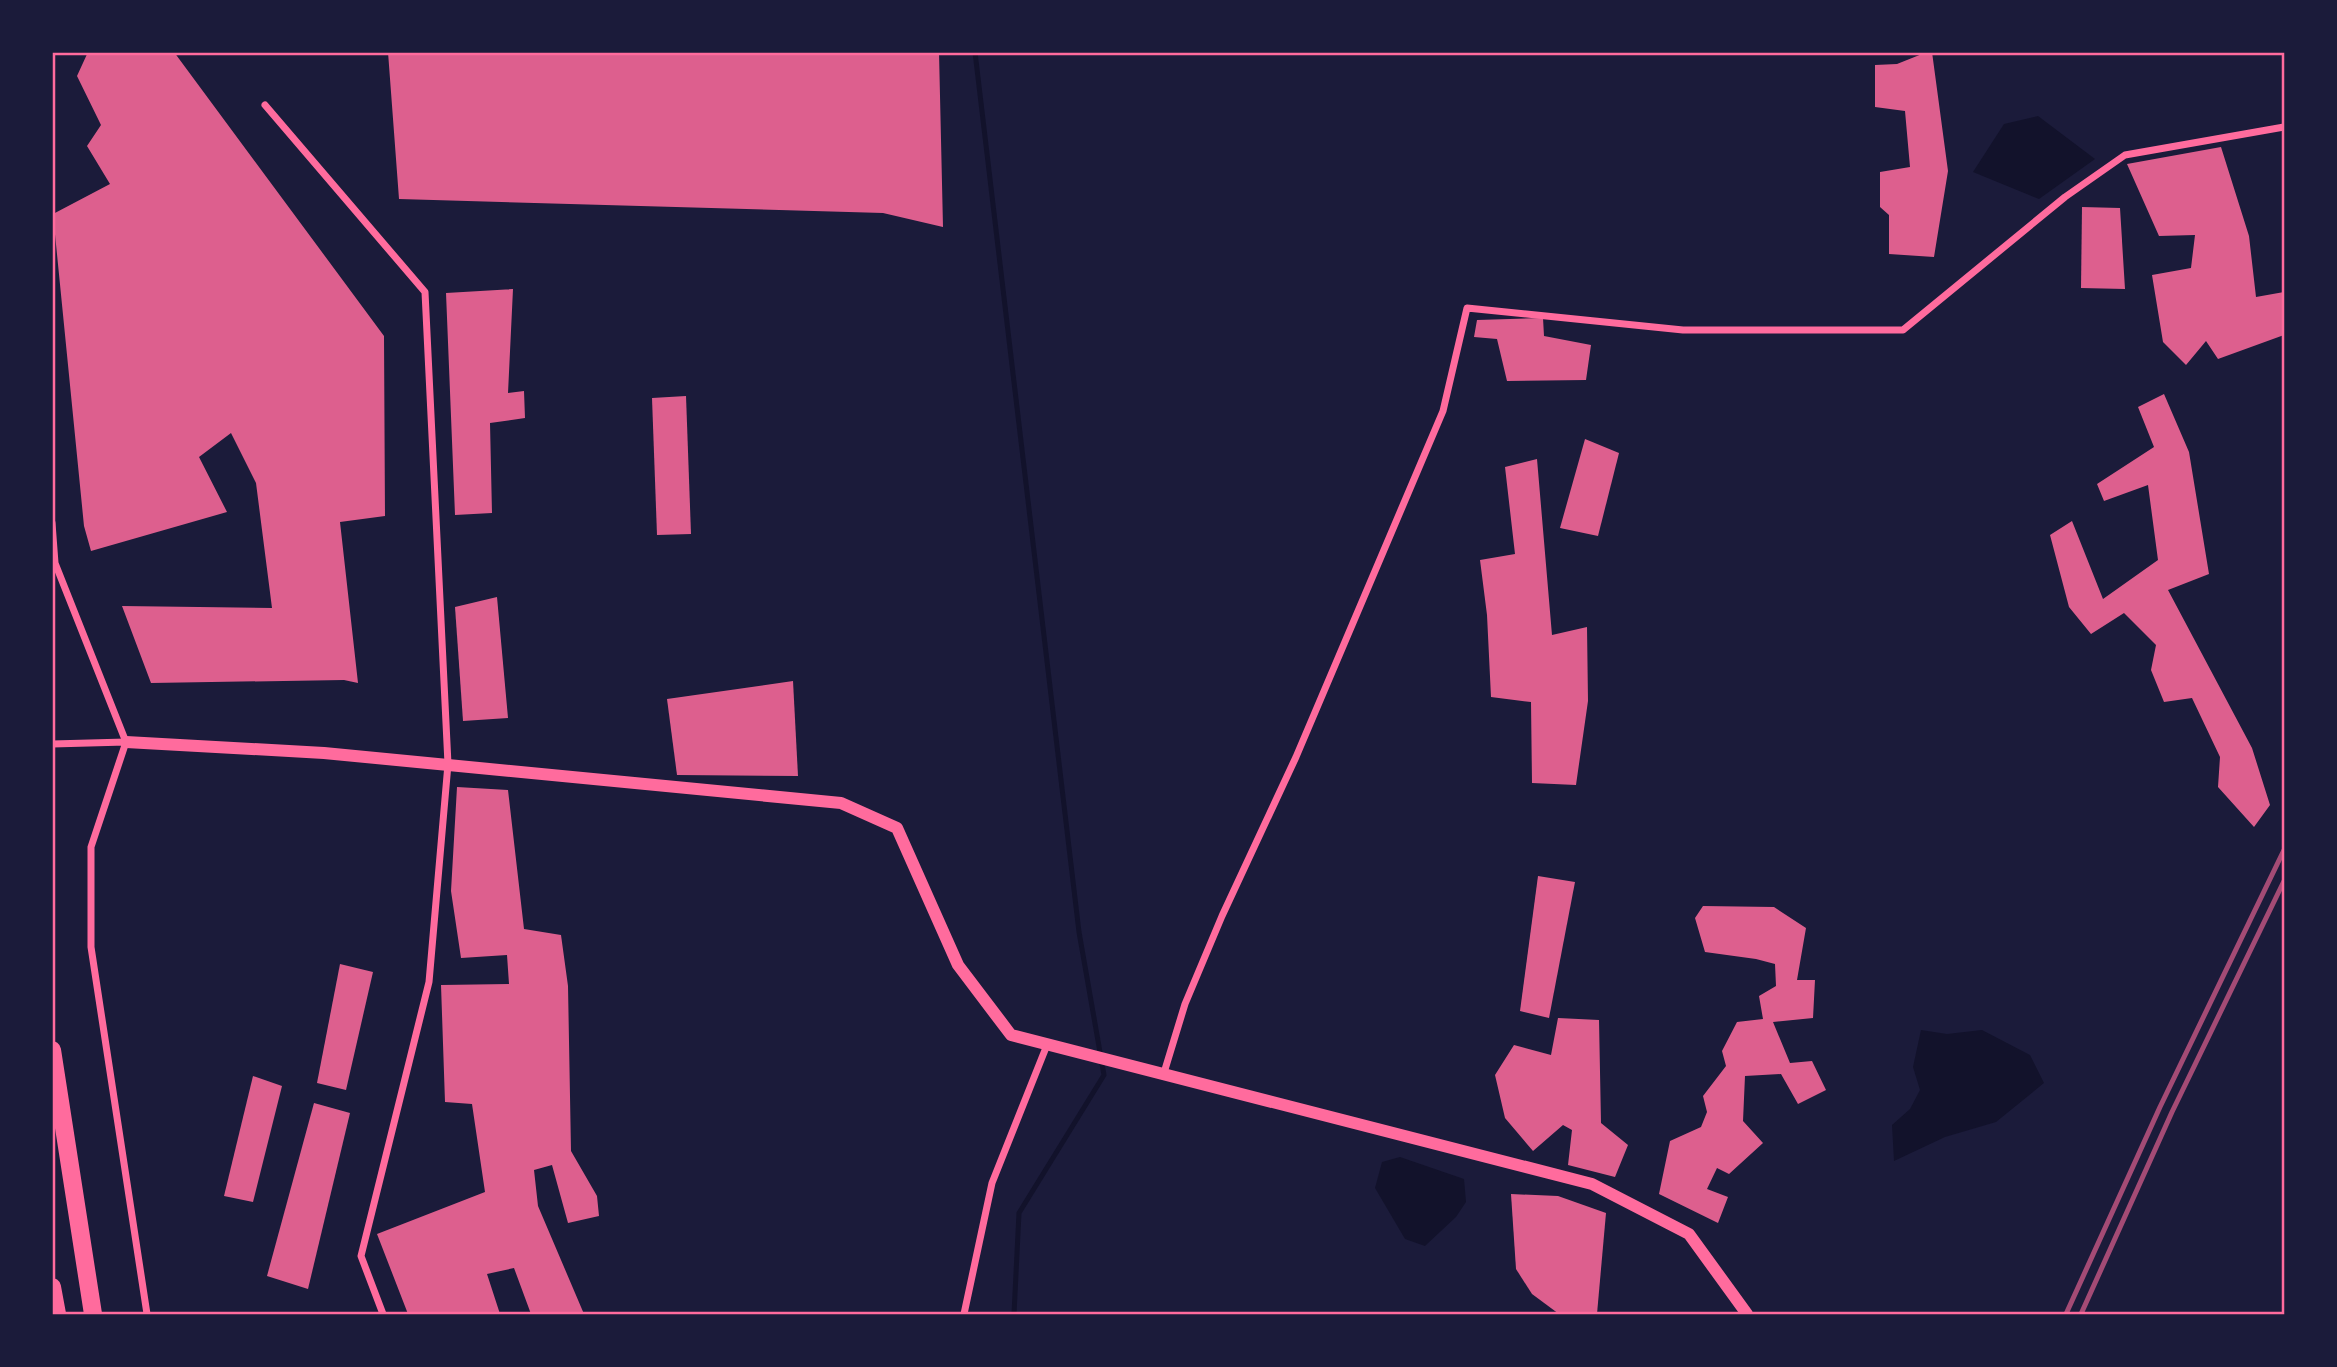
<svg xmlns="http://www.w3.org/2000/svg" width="2337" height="1367" viewBox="0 0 2337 1367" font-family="Manrope,sans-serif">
  <rect width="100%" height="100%" fill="#1b1b3a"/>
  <!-- water -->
  <g fill="#12122b">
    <polygon points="2038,116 2095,159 2039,199 1973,172 2004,124"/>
    <polygon points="1921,1030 1947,1034 1982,1030 2030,1055 2044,1083 1996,1122 1945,1137 1894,1161 1892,1125 1910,1109 1920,1090 1913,1067"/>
    <polygon points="1400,1157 1464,1179 1466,1202 1456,1217 1425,1246 1405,1239 1375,1188 1382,1162"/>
  </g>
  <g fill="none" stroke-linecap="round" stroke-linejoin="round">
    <!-- stream -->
    <polyline stroke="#12122b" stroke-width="5" points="975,52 1079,932 1104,1075 1019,1213 1014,1314"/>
  </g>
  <!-- building -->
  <g fill="#dd5f8e">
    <polygon points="88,52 174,52 384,336 385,516 340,522 358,683 344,680 151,683 122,606 272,608 256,483 231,433 199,457 227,512 91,551 84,526 53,214 110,184 87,146 101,125 77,76"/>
    <polygon points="388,52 939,52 943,227 883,213 399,199"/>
    <polygon points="1927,52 1932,52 1948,171 1934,257 1889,254 1889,215 1880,207 1880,172 1910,167 1905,111 1875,107 1875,65 1897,64"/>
    <polygon points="2221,147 2249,236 2256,297 2284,292 2284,335 2218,359 2206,341 2186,365 2163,342 2152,275 2191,268 2195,235 2159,236 2127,164"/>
    <polygon points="2082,207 2120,208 2125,289 2081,288"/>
    <polygon points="513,289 508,393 524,391 525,418 490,423 492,513 455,515 446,293"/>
    <polygon points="1543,318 1544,336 1591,345 1586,380 1507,381 1497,339 1474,337 1477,320"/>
    <polygon points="2164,394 2189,452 2209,574 2168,590 2252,748 2270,805 2254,827 2218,787 2220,757 2192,698 2164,702 2151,670 2156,645 2124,613 2091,634 2069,607 2050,535 2072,521 2103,599 2158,560 2148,485 2104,501 2097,484 2154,447 2138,407"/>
    <polygon points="686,396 691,534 657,535 652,398"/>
    <polygon points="1585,439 1619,453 1598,536 1560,528"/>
    <polygon points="1537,459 1552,635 1587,627 1588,701 1576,785 1532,783 1531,702 1491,697 1487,615 1480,560 1515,554 1505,467"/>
    <polygon points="497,597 508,718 463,721 455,607"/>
    <polygon points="793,681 798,776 677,775 667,699"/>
    <polygon points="457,787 508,790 524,929 561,935 568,986 571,1151 597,1196 599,1216 568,1223 552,1165 534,1170 538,1206 584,1314 531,1314 514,1268 487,1274 500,1314 408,1314 377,1234 485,1192 472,1104 445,1102 441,985 509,984 507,955 461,958 451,891"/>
    <polygon points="1538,876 1575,882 1549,1018 1520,1011"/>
    <polygon points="1703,906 1774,907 1806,928 1797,980 1815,980 1813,1018 1773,1022 1790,1063 1812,1061 1826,1090 1798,1104 1781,1074 1745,1076 1743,1121 1763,1143 1729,1174 1717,1168 1707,1189 1728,1197 1718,1223 1659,1194 1670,1141 1701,1127 1707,1112 1703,1096 1726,1066 1722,1051 1737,1022 1763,1019 1759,996 1776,986 1775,964 1756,959 1705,952 1695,918"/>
    <polygon points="340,964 373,972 346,1090 317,1083"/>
    <polygon points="1558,1018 1599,1020 1601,1123 1628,1145 1615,1177 1568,1165 1572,1130 1563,1125 1533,1151 1505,1118 1495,1075 1514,1045 1551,1055"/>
    <polygon points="253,1076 282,1086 253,1202 224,1196"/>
    <polygon points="314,1103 350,1113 308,1289 267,1276"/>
    <polygon points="1511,1194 1558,1196 1606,1213 1597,1314 1559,1314 1532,1294 1516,1269"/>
  </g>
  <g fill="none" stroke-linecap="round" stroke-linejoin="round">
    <!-- minor -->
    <g stroke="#ff6b9d" stroke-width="7">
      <polyline points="265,105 425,292 448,764 429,982 361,1256 383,1314"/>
      <polyline points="52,523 55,563 126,742"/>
      <polyline points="52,744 126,742 91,847 91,947 147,1314"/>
      <polyline points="1163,1076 1185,1004 1222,916 1296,757 1443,411 1467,308 1683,330 1903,330 2065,197 2125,155 2284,127"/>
      <polyline points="964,1314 992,1183 1047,1045"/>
    </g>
    <!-- tertiary -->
    <polyline stroke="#ff6b9d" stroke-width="12" points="126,742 324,753 841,803 897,828 958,965 1011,1035 1592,1184 1689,1234 1747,1314"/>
    <!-- motorway -->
    <g stroke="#ff6b9d" stroke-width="18">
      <polyline points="52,1050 93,1314"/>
      <polyline points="52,1287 57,1314"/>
    </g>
    <!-- rail -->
    <g stroke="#a44b75" stroke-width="5">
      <polyline points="2066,1314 2160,1107 2284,850"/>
      <polyline points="2081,1314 2172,1112 2284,881"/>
    </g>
  </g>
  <!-- border -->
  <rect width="2337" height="1367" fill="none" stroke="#1b1b3a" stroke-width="108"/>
  <rect x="54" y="54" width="2229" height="1259" fill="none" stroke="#ff6b9d" stroke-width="2.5"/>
</svg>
